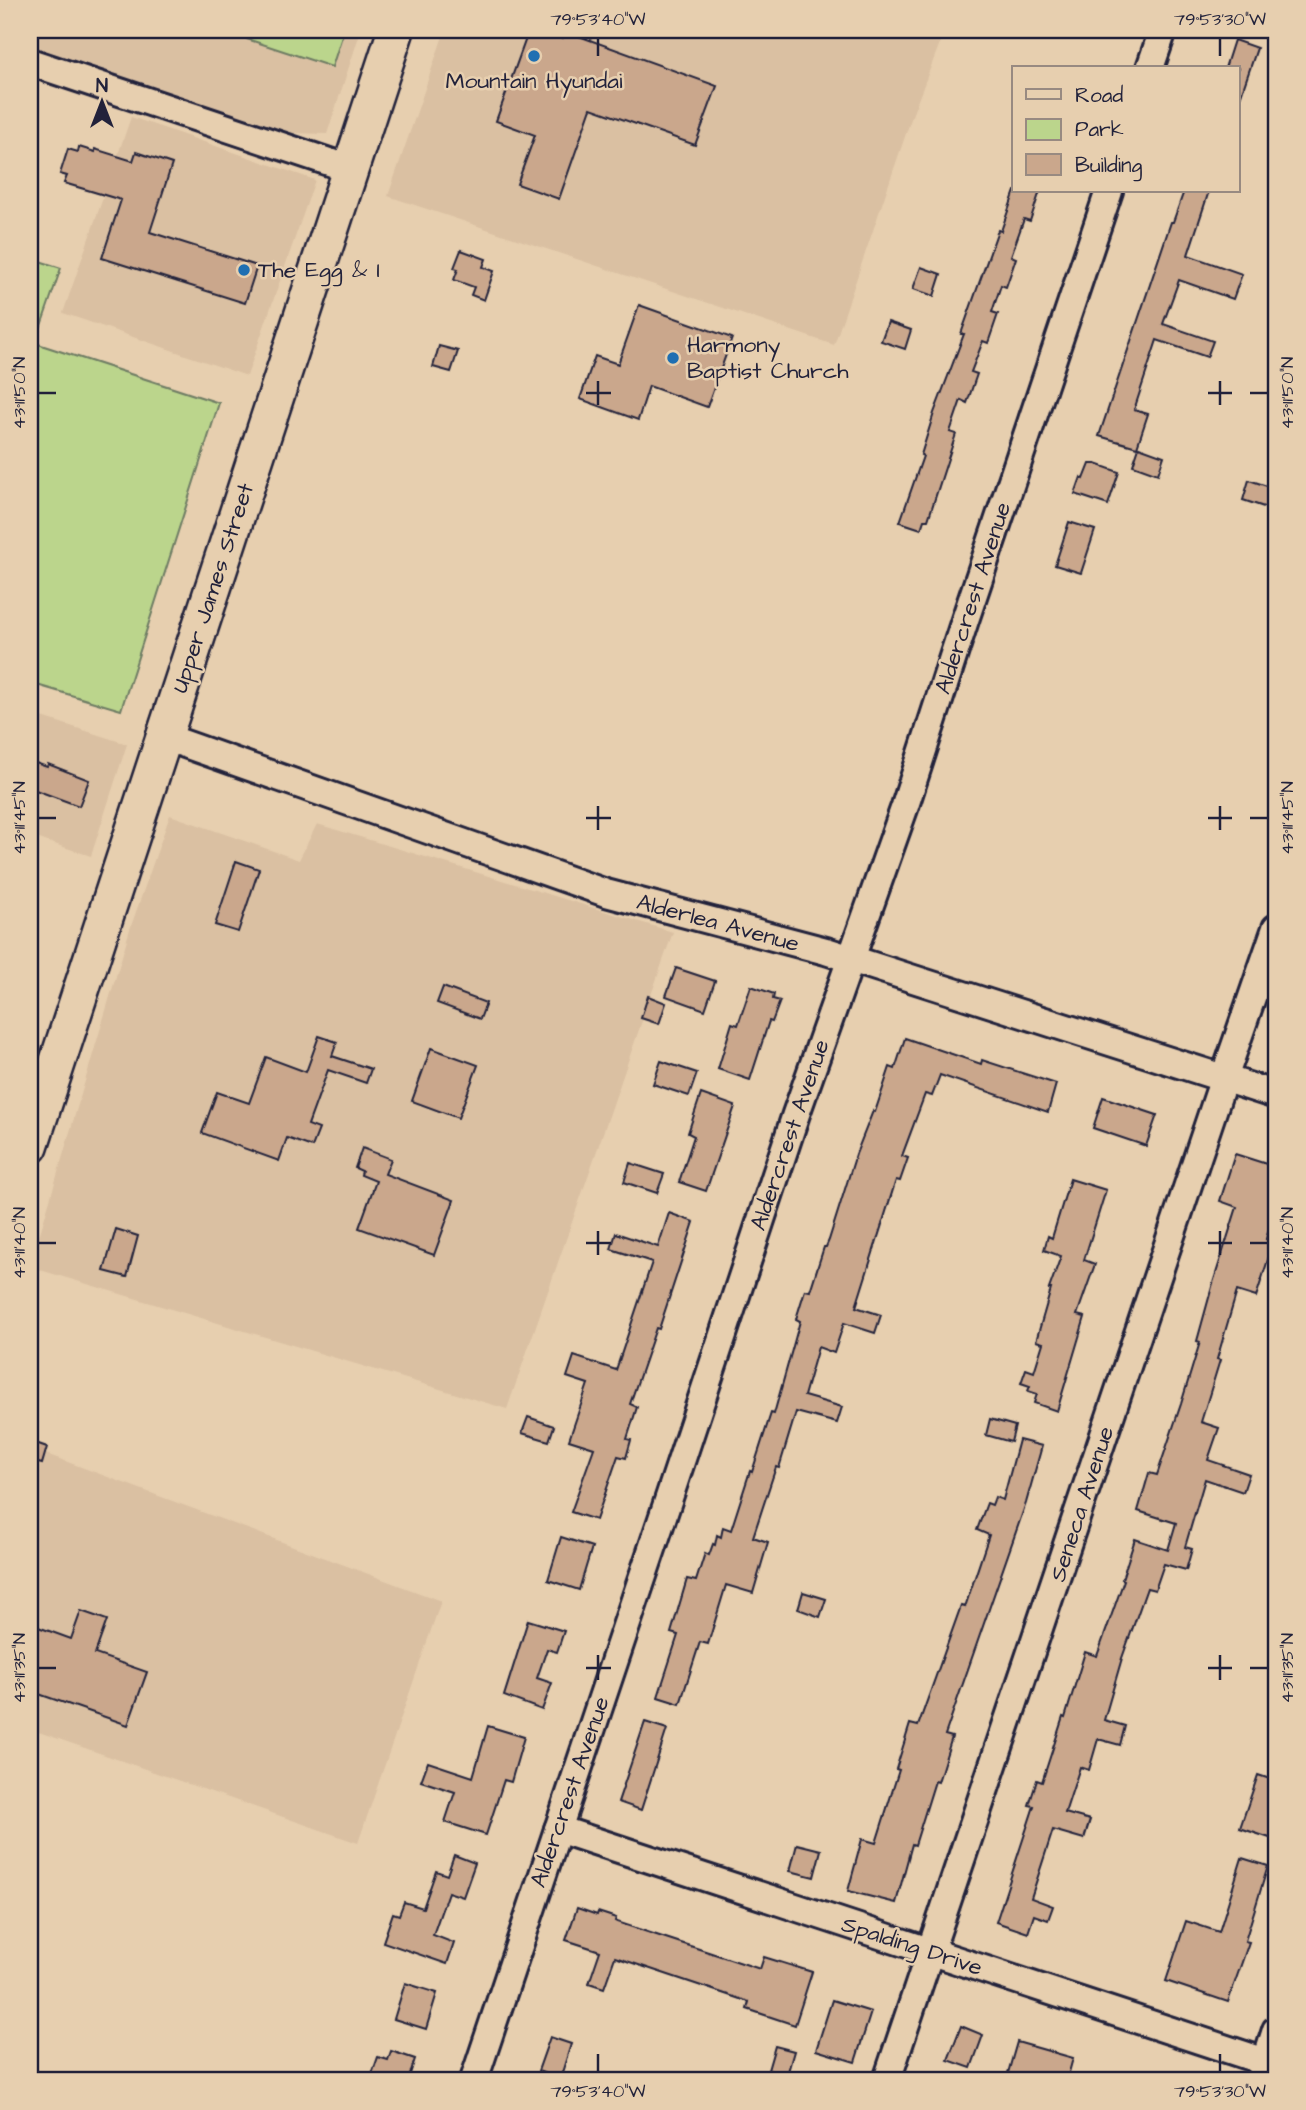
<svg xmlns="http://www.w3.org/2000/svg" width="1306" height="2110" viewBox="0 0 1306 2110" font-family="'Architects Daughter',sans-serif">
  <rect width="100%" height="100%" fill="#e7cfaf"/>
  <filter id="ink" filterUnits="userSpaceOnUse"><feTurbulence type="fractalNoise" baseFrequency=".0143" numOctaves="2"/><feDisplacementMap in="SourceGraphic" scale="14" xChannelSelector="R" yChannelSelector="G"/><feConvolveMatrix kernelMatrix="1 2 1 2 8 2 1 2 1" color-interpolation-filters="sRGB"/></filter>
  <g filter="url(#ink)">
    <!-- built -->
    <g fill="#dac0a2">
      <polygon points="30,30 361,30 327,134 291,133 30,49"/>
      <polygon points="445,30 945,30 913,113 834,345 388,196"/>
      <polygon points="131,117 315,180 247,376 63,313"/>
      <polygon points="36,715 127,744 91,856 30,836 30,735"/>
      <polygon points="170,815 299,860 317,824 673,932 507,1409 30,1267 130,929"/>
      <polygon points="30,1448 441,1601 358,1843 30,1729"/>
    </g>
    <!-- green -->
    <g fill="#bbd58c" stroke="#6e7c64" stroke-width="2">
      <polygon points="250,30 344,30 332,67 247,39"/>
      <polygon points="30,258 61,268 35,343 219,403 121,710 30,683"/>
    </g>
    <!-- building -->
    <g fill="#caa78c" stroke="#22223b" stroke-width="2">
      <polygon points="529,30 540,30 563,38 565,31 717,86 695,145 591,108 559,199 517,184 535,135 496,121"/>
      <polygon points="1234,40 1257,48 1240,98 1238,97 1238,68 1225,68"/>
      <polygon points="79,147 95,152 95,149 133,161 136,152 172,164 150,232 257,266 245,303 102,258 121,200 64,183 67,176 60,174 68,149 78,152"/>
      <polygon points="1015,191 1040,191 1030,221 1024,219 1011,256 1016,258 1006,287 1001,285 992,312 998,314 988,343 983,341 971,372 977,374 967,403 961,400 950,432 956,434 928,520 924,520 921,529 900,522 923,456 921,455 934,413 964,334 961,334 998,230 1001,231"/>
      <polygon points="1184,191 1209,191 1188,255 1242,274 1233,299 1179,280 1163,324 1213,341 1207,357 1157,340 1134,410 1148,414 1137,447 1099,436 1171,222 1173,222"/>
      <polygon points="461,250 486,259 483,267 494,271 484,300 471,295 474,287 454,280 458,269 454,268"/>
      <polygon points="921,267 941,274 934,296 913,289"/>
      <polygon points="639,305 732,338 707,407 649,386 638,420 580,399 595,356 618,364"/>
      <polygon points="888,322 911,330 905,349 881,341"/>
      <polygon points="439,346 458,351 451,372 433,367"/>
      <polygon points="1139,447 1164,456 1158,474 1133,465"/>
      <polygon points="1090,464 1096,464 1119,472 1108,505 1075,494 1081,477 1084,479"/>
      <polygon points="1249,480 1276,489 1276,511 1243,500"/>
      <polygon points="1069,522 1095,530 1081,573 1055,565"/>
      <polygon points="30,761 47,767 48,764 89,780 79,806 30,788"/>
      <polygon points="236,861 259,869 238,932 215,925"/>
      <polygon points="676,968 715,981 705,1010 666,996"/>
      <polygon points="751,986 774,994 773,999 780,1001 772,1022 769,1021 750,1080 718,1069 732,1023 738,1025"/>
      <polygon points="443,987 486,1003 480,1019 437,1003"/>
      <polygon points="648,996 666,1003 659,1024 641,1018"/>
      <polygon points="319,1036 337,1042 332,1056 371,1069 366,1083 328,1070 308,1125 319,1129 312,1147 287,1138 279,1161 202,1133 217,1092 249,1103 266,1057 306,1072"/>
      <polygon points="905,1038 981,1064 982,1060 1056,1084 1048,1112 940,1075 932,1096 925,1094 902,1156 908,1158 900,1181 896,1180 856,1307 881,1315 875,1333 844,1323 834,1353 818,1347 804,1396 842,1407 837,1423 796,1412 779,1468 776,1467 753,1537 768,1542 753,1593 726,1585 708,1644 700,1642 680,1704 658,1697 678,1635 671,1633 687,1579 696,1581 705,1553 709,1555 713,1544 715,1545 717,1535 721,1537 723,1527 731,1530 750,1471 752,1472 771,1413 774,1414 800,1321 796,1319 805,1290 810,1291 824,1247 826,1247 829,1240 856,1154 873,1111 875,1112 890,1067 895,1069"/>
      <polygon points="431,1048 478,1065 458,1118 412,1101"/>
      <polygon points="661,1061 697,1073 689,1096 653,1084"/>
      <polygon points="701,1094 735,1106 706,1191 679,1182 694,1136 688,1133"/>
      <polygon points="1103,1097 1157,1115 1146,1146 1093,1128"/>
      <polygon points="362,1148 391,1159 385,1174 454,1200 434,1255 359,1228 376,1181 361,1175 362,1171 355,1168"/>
      <polygon points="1235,1154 1276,1167 1276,1206 1266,1239 1274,1241 1256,1297 1237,1291 1217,1359 1220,1360 1201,1422 1219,1428 1208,1460 1249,1474 1243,1492 1205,1479 1185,1547 1192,1549 1186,1570 1164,1564 1155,1590 1147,1588 1122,1658 1104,1720 1125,1726 1120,1745 1098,1739 1089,1770 1080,1767 1065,1813 1090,1820 1084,1839 1053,1830 1031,1898 1053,1906 1048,1920 1034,1915 1028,1933 996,1922 1034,1806 1029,1805 1037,1780 1042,1782 1063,1717 1065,1718 1085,1652 1097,1656 1124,1580 1122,1579 1135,1539 1168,1550 1176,1523 1138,1511 1149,1473 1157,1475 1181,1404 1200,1342 1197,1341 1213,1283 1237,1207 1220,1201"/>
      <polygon points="630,1163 664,1174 657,1193 624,1182"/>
      <polygon points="1070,1179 1106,1190 1084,1260 1095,1264 1077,1315 1085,1317 1057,1411 1034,1403 1037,1394 1028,1391 1030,1386 1021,1383 1026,1369 1034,1372 1043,1343 1036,1341 1051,1289 1049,1289 1061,1256 1044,1250 1048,1236 1052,1238"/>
      <polygon points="669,1213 694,1222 659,1329 656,1328 630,1404 637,1407 627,1439 631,1440 626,1458 618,1456 596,1520 571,1512 594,1448 569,1440 588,1384 567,1377 574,1356 616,1370 652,1262 611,1249 616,1233 658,1247"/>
      <polygon points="116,1229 138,1236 127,1277 104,1271"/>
      <polygon points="528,1417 554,1426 549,1441 522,1433"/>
      <polygon points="990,1419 1015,1426 1011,1442 986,1435"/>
      <polygon points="1019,1440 1042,1446 1026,1503 945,1735 952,1737 938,1782 935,1781 915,1845 912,1844 896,1903 848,1891 862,1839 876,1843 899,1770 896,1769 910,1724 918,1726 961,1606 965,1607 989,1535 977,1530 987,1503 992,1505 995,1497 1003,1500"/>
      <polygon points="30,1441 47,1447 42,1464 30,1461"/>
      <polygon points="561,1537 592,1547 579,1590 548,1580"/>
      <polygon points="803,1592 826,1599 820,1617 798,1609"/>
      <polygon points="81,1611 107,1620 95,1654 147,1672 128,1725 30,1691 30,1624 71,1639"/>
      <polygon points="528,1620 564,1631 557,1652 547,1649 537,1678 552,1683 542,1710 504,1696"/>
      <polygon points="645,1722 667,1729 641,1810 618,1802"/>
      <polygon points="488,1726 524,1737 511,1782 504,1780 486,1835 445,1822 455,1792 421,1781 428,1762 473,1777"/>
      <polygon points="1258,1775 1276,1781 1276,1840 1240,1828"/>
      <polygon points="797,1844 821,1850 814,1877 790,1871"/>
      <polygon points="454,1855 475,1863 463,1897 448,1892 433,1935 454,1943 447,1964 383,1942 393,1913 399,1915 404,1902 423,1908 436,1871 447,1875"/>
      <polygon points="1242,1858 1268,1866 1245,1941 1249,1942 1228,2002 1166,1981 1186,1921 1219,1932"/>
      <polygon points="577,1908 597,1915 598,1912 616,1918 615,1921 617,1922 760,1969 764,1957 812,1972 795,2025 747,2009 749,2002 615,1957 604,1988 589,1983 600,1951 566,1940"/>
      <polygon points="405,1983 437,1993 426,2029 394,2019"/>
      <polygon points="832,2000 871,2012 855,2062 816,2050"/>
      <polygon points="961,2026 983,2035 971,2068 948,2060"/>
      <polygon points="550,2037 571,2044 560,2079 538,2071"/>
      <polygon points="1017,2042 1073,2058 1067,2080 1006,2080"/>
      <polygon points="775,2046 794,2051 787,2075 768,2070"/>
      <polygon points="391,2051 415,2059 408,2080 380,2080 371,2077 378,2057 388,2060"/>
    </g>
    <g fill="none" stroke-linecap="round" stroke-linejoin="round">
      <!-- minor casing -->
      <g stroke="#22223b" stroke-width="32">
        <g id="minor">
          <polyline points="30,62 350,169"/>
          <polyline points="1150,68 1163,30"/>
          <polyline points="165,737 606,893 826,951 1276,1095"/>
          <polyline points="558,1829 1266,2062"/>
          <polyline points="474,2080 661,1522 796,1114 905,806 965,620 1109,191"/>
          <polyline points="887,2080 1224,1078 1276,928"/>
          <polyline points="1260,2080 1276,2030"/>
        </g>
      </g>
      <!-- major casing -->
      <g stroke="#22223b" stroke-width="40">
        <polyline id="major" points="30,1146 396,30"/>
      </g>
      <!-- minor -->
      <use href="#minor" stroke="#e7cfaf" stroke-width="26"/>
      <!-- major -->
      <use href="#major" stroke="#e7cfaf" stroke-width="35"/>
    </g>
  </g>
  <!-- ticks -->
  <path fill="none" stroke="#22223b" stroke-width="2.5" d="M598 38V56M1220 38V56M598 381V405M1220 381V405M38 393H56M586 393H611M1208 393H1232M1250 393H1268M598 806V830M1220 806V830M38 818H56M586 818H611M1208 818H1232M1250 818H1268M598 1231V1255M1220 1231V1255M38 1243H56M586 1243H611M1208 1243H1232M1250 1243H1268M598 1655V1680M1220 1655V1680M38 1668H56M586 1668H611M1208 1668H1232M1250 1668H1268M598 2054V2072M1220 2054V2072"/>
  <!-- markers -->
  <g fill="#1f6fb2" stroke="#e7cfaf" stroke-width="2.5">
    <circle cx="534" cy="56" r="7"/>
    <circle cx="244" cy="270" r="7"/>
    <circle cx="673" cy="358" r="7"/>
  </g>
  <g text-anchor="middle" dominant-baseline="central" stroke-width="5" stroke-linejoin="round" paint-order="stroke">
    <!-- poi labels -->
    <g font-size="23" fill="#22223b" stroke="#e7cfaf" text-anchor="start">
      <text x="534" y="81" text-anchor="middle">Mountain Hyundai</text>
      <text x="258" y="270">The Egg &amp; I</text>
      <text x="687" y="345">Harmony<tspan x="687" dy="26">Baptist Church</tspan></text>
    </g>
    <!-- street labels -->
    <g font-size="23" fill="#22223b" stroke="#e7cfaf">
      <text transform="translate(213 588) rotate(-72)">Upper James Street</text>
      <text transform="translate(973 598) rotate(-72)">Aldercrest Avenue</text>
      <text transform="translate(718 923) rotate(15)">Alderlea Avenue</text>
      <text transform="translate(790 1135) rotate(-71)">Aldercrest Avenue</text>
      <text transform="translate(1082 1504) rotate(-72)">Seneca Avenue</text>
      <text transform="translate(570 1792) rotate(-71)">Aldercrest Avenue</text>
      <text transform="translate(912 1946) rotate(18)">Spalding Drive</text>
    </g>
  </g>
  <!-- margin -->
  <rect width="1306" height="2110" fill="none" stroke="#e7cfaf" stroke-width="77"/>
  <!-- legend -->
  <rect x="1012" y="66" width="228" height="126" fill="#e7cfaf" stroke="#988a81" stroke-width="2"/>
  <rect x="1026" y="89" width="35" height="10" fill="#e7cfaf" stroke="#988a81" stroke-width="2"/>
  <text x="1075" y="102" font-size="21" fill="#22223b">Road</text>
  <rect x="1026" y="119" width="35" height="21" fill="#bbd58c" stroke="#988a81" stroke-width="2"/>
  <text x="1075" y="136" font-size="21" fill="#22223b">Park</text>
  <rect x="1026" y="154" width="35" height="21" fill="#caa78c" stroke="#988a81" stroke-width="2"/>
  <text x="1075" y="172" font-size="21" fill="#22223b">Building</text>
  <!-- north arrow -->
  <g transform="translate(102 102)" stroke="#e7cfaf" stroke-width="5" paint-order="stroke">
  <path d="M0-5L12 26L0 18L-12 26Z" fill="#22223b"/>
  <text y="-10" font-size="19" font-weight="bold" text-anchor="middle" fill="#22223b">N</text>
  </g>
  <rect x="38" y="38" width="1230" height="2034" fill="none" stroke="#22223b" stroke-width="2.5"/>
  <g font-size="18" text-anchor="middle" fill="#22223b">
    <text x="598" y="25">79°53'40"W</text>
    <text x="1220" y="25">79°53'30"W</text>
    <text transform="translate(19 393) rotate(-90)" y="6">43°11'50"N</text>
    <text transform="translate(1287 393) rotate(-90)" y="6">43°11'50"N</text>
    <text transform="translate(19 818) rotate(-90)" y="6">43°11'45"N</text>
    <text transform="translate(1287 818) rotate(-90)" y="6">43°11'45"N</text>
    <text transform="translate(19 1243) rotate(-90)" y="6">43°11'40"N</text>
    <text transform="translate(1287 1243) rotate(-90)" y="6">43°11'40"N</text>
    <text transform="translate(19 1668) rotate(-90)" y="6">43°11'35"N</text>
    <text transform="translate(1287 1668) rotate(-90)" y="6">43°11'35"N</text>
    <text x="598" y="2097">79°53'40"W</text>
    <text x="1220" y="2097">79°53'30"W</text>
  </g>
</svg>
